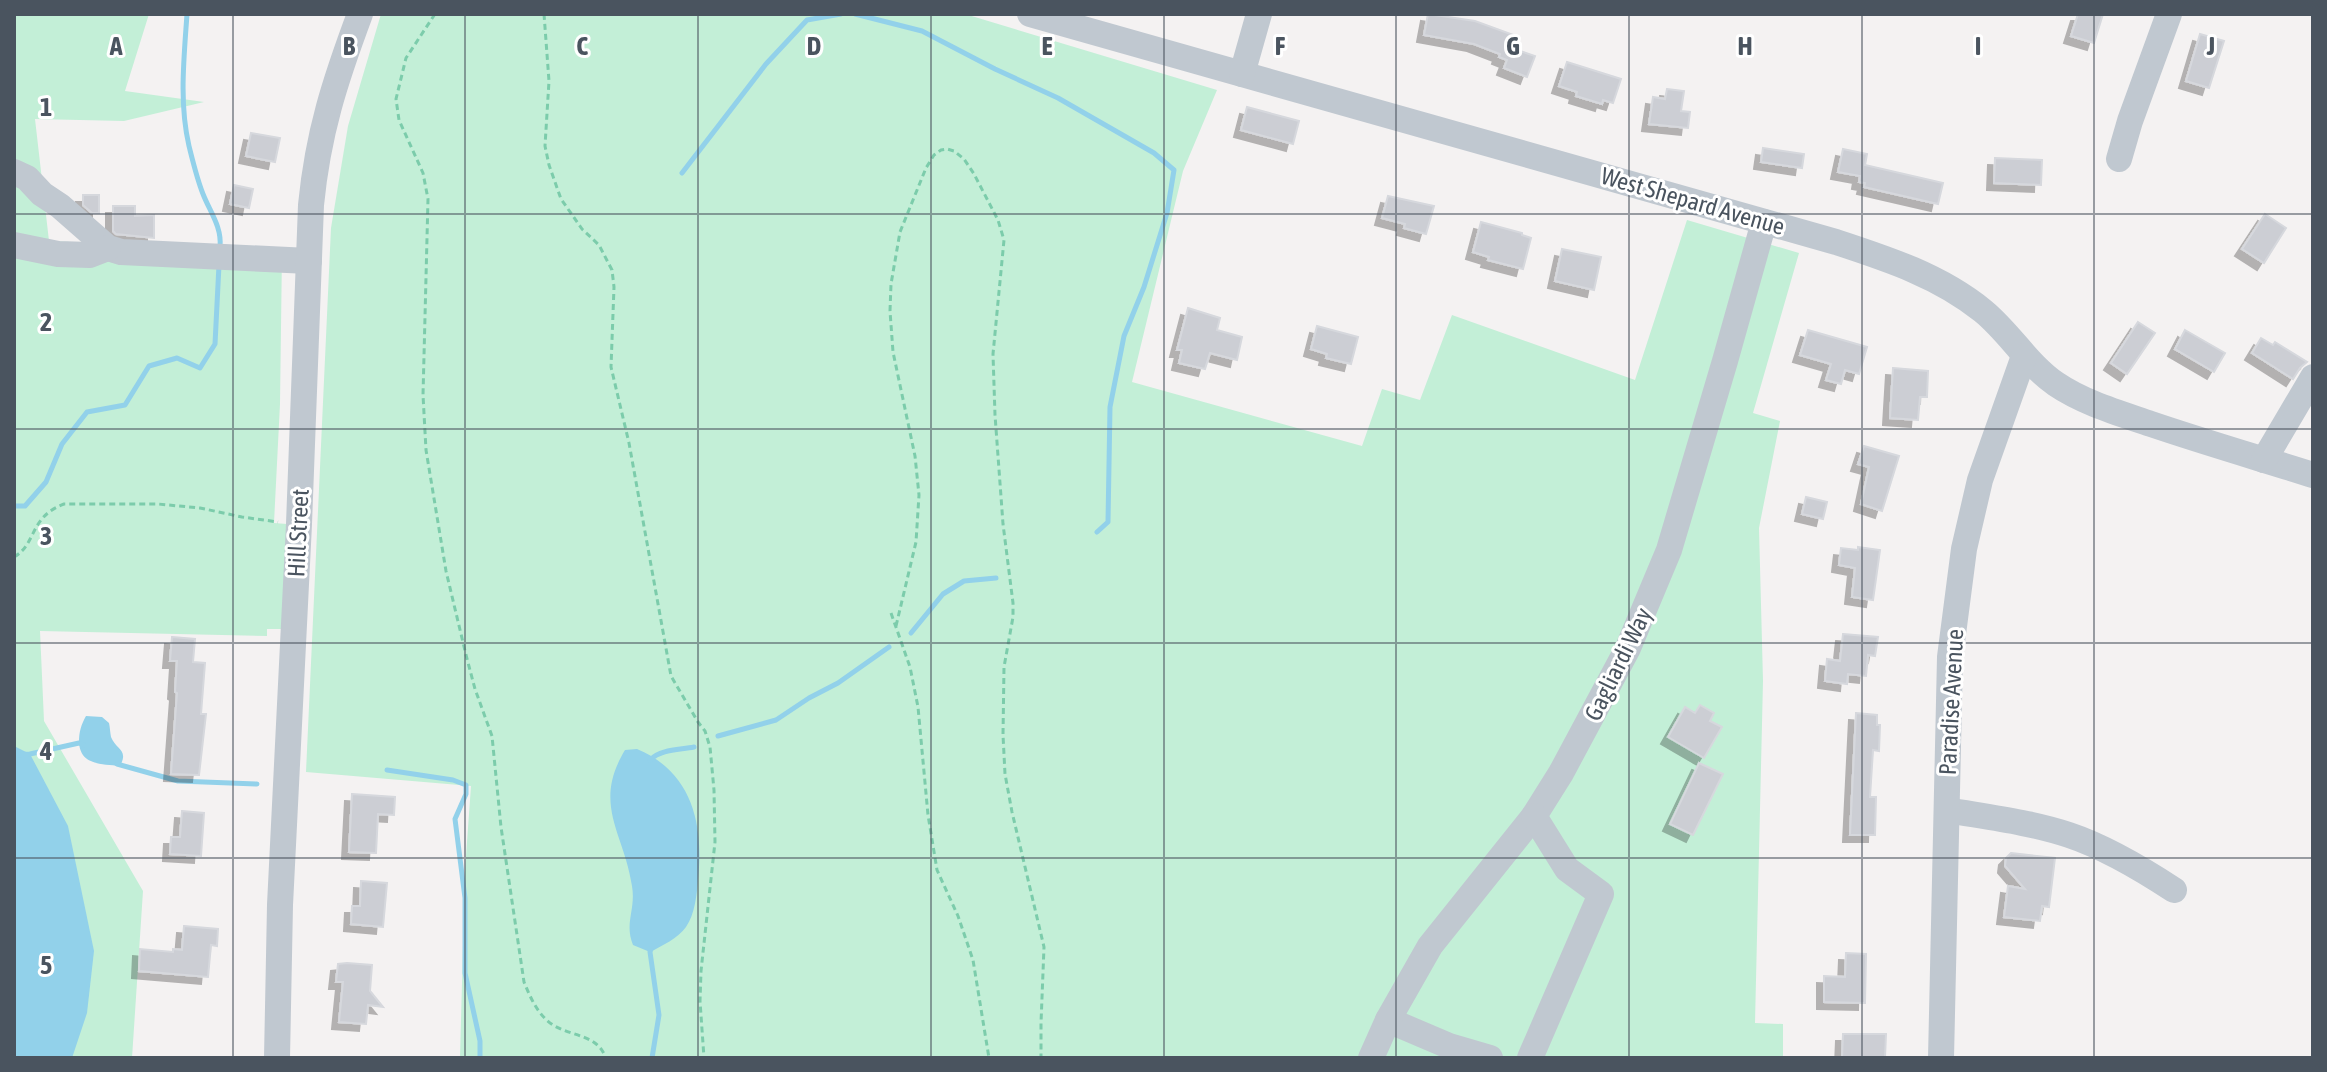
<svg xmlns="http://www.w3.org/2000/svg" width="2327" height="1072" viewBox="0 0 2327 1072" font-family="'Asap Condensed',sans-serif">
  <defs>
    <filter id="shadow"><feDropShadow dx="-7" dy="7" stdDeviation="0" flood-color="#0004"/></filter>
  </defs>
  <rect width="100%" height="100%" fill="#f4f2f2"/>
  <!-- green -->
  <g fill="#c3efd7">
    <polygon points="14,14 149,14 125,91 204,102 124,121 35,119 49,241 282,252 280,404 274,523 287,524 283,629 267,629 267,636 40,631 44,721 143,891 132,1058 14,1058"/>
    <polygon points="381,14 965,14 1217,90 1183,171 1132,382 1362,446 1382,389 1420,400 1452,315 1635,380 1687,220 1799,253 1753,413 1780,421 1759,528 1763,681 1755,1023 1783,1024 1783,1058 460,1058 465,870 471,786 306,772 331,228 348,126"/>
  </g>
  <!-- water -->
  <g fill="#92d1ea">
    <path d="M86 716 102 717 109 723C110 727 110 732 111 737 116 750 129 749 120 766 101 764 80 765 79 742 79 732 81 725 86 716Z"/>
    <polygon points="14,746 30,754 68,826 94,951 87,1013 72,1058 14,1058"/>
    <path d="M637 749C692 772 704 824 698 879 697 894 695 914 686 927 678 938 662 946 650 952L633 945C624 923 636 910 632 886 624 832 592 805 625 750Z"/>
  </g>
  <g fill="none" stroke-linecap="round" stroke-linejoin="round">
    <!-- stream -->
    <g stroke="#92d1ea" stroke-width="5">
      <path d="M187 14C184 58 179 103 189 146 193 162 197 179 203 194 210 212 222 227 220 247"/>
      <polyline points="855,14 922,31 995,69 1058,98 1154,153 1174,170 1167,213 1144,287 1124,336 1110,407 1108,522 1097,532"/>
      <polyline points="682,173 766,64 807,20 841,14"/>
      <polyline points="14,506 25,506 46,482 62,444 87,412 125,405 149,366 177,358 200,368 215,344 219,265"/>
      <polyline points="911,633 943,594 964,581 996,578"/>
      <polyline points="718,736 776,720 809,698 838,683 889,647"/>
      <polyline points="14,755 30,754 79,743 84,745"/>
      <path d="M650 760C661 749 679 750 694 747"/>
      <polyline points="117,764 178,781 257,784"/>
      <polyline points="387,770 453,780 466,785 466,794 455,819 465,898 465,973 480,1041 480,1058"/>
      <polyline points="652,946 650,952 659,1015 652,1058"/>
    </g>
  </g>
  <!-- building -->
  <g fill="#ccced4" stroke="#d6d8dd" stroke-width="2" filter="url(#shadow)">
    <polygon points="1428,14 1475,21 1519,37 1514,49 1535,56 1527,77 1504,68 1507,60 1499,57 1500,54 1474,44 1424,35"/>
    <polygon points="2078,14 2103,14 2094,43 2071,36"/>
    <polygon points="2200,34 2224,41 2209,88 2186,81"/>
    <polygon points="1567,62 1621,79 1613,103 1603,100 1602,104 1576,96 1577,92 1559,86"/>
    <polygon points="1667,89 1684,91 1681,111 1690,112 1688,128 1649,124 1653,97 1665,99"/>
    <polygon points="1247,107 1299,121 1293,144 1241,130"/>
    <polygon points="251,133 280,138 275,162 246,156"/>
    <polygon points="1763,148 1804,154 1802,168 1761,162"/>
    <polygon points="1843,149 1867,154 1865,165 1943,183 1938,204 1864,187 1865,183 1859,182 1860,176 1838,172"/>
    <polygon points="1995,158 2042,160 2041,185 1994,183"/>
    <polygon points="234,185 253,189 249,208 230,204"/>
    <polygon points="83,195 99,195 99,213 92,213 83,205"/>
    <polygon points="1388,196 1434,206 1426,234 1404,228 1405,224 1382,218"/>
    <polygon points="113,206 135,206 135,216 154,215 154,238 116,234 113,231"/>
    <polygon points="2265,214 2286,228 2264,263 2242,249"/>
    <polygon points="1481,222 1522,233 1522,235 1531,238 1523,269 1488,260 1489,257 1473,252"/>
    <polygon points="1562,249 1601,257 1594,290 1555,281"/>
    <polygon points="1188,308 1220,318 1217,330 1242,337 1237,360 1210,353 1205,369 1179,363 1182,350 1177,350"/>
    <polygon points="2138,322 2155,333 2127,374 2111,363"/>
    <polygon points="1317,326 1358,337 1351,364 1326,358 1327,354 1311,349"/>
    <polygon points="1808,330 1867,347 1859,374 1845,370 1841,384 1826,380 1831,364 1800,355"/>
    <polygon points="2185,330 2225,353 2214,372 2175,349"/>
    <polygon points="2261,338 2273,345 2275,342 2307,362 2300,368 2293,379 2252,353"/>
    <polygon points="1893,368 1928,371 1927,397 1920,397 1918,420 1890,418"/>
    <polygon points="1864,446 1899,456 1882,511 1861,504 1869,467 1858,464"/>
    <polygon points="1806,497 1827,502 1823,519 1802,514"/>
    <polygon points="1858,547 1880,550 1873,600 1852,597 1855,568 1839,565 1841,548 1858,550"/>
    <polygon points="1843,634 1878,637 1875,656 1868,655 1866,676 1848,674 1847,684 1825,681 1827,659 1840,661"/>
    <polygon points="172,637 195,639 193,662 205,663 201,714 206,714 199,775 171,774 177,693 175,692 177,661 170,661"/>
    <polygon points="1700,705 1714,713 1710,721 1722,727 1704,758 1668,737 1685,707 1695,713"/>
    <polygon points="1856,713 1877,715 1877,725 1880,725 1879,751 1873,750 1870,797 1876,797 1875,835 1850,835"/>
    <polygon points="1699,763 1723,774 1693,835 1670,824"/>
    <polygon points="352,794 395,797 394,815 378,814 376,853 349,852"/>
    <polygon points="182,811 204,813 201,856 170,854 171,837 180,837"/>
    <polygon points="2011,853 2055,858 2049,907 2042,906 2040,921 2004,917 2008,886 2025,889 2005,866 2006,858"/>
    <polygon points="361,881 387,883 383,927 351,924 352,906 360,906"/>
    <polygon points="184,926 218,929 217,946 211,945 208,977 139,971 140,949 173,952 173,949 182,950"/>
    <polygon points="1846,953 1866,954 1865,1003 1824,1002 1824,976 1845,977"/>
    <polygon points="347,963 372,965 370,991 383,1007 368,1005 366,1024 339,1022 343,982 336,982 338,964"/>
    <polygon points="1843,1034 1886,1034 1885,1058 1842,1058"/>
  </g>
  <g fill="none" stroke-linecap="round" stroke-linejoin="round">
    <!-- path -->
    <g stroke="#7cccab" stroke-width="3" stroke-dasharray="6 4" stroke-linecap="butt">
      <path d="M435 14 406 58 396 99 399 120 423 173 428 199 423 395 426 450 446 571 466 655 475 689 492 736 501 827 524 982C531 999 538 1015 553 1025 572 1037 597 1034 606 1058"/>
      <polyline points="544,14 549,81 545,146 549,165 561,199 582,229 599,245 612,270 614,287 611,367 629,443 671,676 698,722 705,731 710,747 714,790 715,842 701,971 700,1001 704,1058"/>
      <path d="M14 557C37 544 29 517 64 504H158L200 508 242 517 278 522"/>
      <polyline points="891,613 910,667 918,707 928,815 937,870 958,916 973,960 989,1058"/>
      <polyline points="896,626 916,542 919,495 915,456 893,352 890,311 891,284 900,232 926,168 934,155 941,150 947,149 954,151 964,159 974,174 998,220 1004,240 993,354 995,415 1003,524 1013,603 1013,617 1004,667 1003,735 1005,774 1012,812 1044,947 1041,1023 1041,1058"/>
    </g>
    <!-- minor -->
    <g stroke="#c0c8d0" stroke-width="26">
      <path d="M1030 14 1836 242C1888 259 1940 276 1983 311 2010 333 2027 364 2056 384 2084 403 2119 413 2151 424 2204 442 2259 458 2313 475"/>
      <polyline points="1242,74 1259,14"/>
      <polyline points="2119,159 2130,121 2169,14"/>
      <polyline points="14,172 27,178 42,194 60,206 108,248 121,252 309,261"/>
      <polyline points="14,245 58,254 90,255 108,248"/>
      <polyline points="2264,460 2313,377"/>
      <path d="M1947 810C1987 817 2030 822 2069 835 2105 847 2142 869 2174 890"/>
      <polyline points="1388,1020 1449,1046 1490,1058"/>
      <path d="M277 1058 280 905 299 524 311 205C318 133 335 81 360 14"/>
      <polyline points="1371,1058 1388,1020 1430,946 1534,816 1561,773 1628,648 1669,550 1725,361 1764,222"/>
      <polyline points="1530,1058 1601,894 1567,869 1534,816"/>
      <polyline points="1941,1058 1950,657 1964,549 1980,480 2024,356"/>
    </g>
  </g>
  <!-- grid -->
  <path fill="none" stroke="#4a545f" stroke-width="2" stroke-opacity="0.55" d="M233 14V1058M465 14V1058M698 14V1058M931 14V1058M1164 14V1058M1396 14V1058M1629 14V1058M1862 14V1058M2094 14V1058M14 214H2313M14 429H2313M14 643H2313M14 858H2313"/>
  <g text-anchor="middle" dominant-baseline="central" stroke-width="6" stroke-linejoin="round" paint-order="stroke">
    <!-- street labels -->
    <g font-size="24" fill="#4a545f" stroke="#fff">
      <text transform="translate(1693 201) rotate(16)">West Shepard Avenue</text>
      <text transform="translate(298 533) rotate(-87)">Hill Street</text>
      <text transform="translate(1618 664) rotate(-64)">Gagliardi Way</text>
      <text transform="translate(1951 702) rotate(-87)">Paradise Avenue</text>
    </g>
  </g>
  <g font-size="26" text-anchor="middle" font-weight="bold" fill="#4a545f" stroke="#fff" stroke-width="6" stroke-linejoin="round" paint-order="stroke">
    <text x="116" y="55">A</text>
    <text x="349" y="55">B</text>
    <text x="582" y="55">C</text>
    <text x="814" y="55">D</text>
    <text x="1047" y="55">E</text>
    <text x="1280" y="55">F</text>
    <text x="1513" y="55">G</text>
    <text x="1745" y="55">H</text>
    <text x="1978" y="55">I</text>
    <text x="2211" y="55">J</text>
    <text x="46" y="116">1</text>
    <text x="46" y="331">2</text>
    <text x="46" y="545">3</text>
    <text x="46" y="760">4</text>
    <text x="46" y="974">5</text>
  </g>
  <!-- border -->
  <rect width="2327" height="1072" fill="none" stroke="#4a545f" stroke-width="32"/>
</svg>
